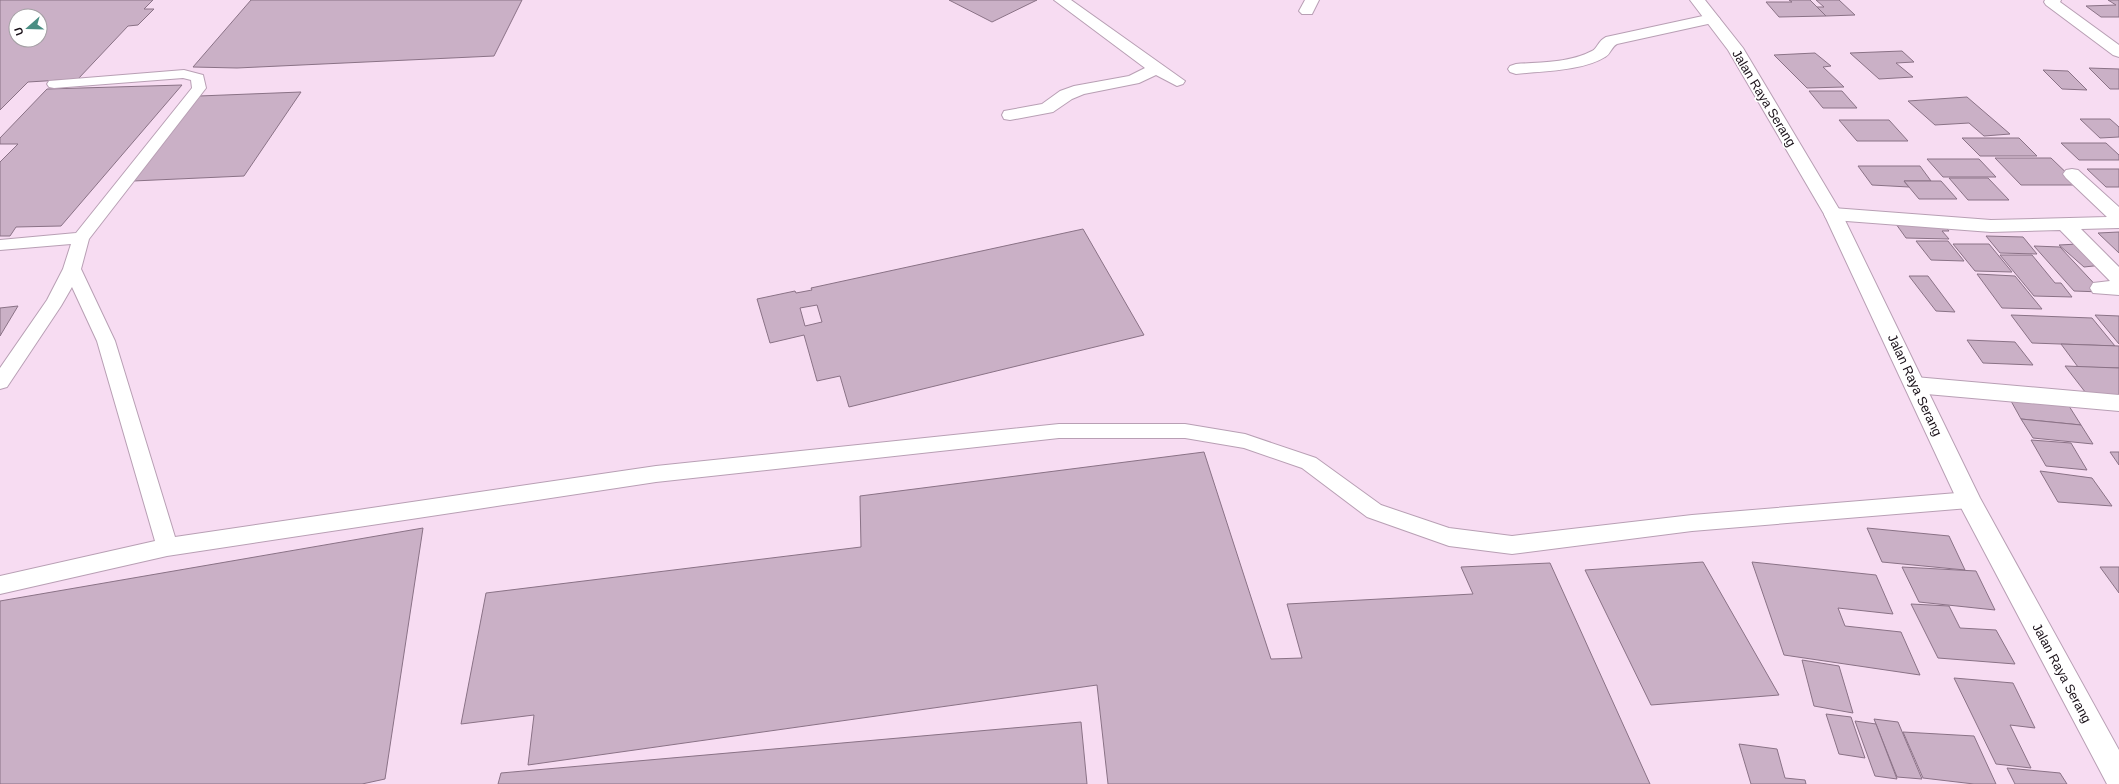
<svg xmlns="http://www.w3.org/2000/svg" width="2119" height="784" viewBox="0 0 2119 784" font-family="Helvetica,sans-serif">
  <rect width="100%" height="100%" fill="#f7dcf2"/>
  <!-- building -->
  <g fill="#cab0c6" stroke="#8a7286" fill-rule="evenodd">
    <path d="M0 0H153L144 9H154L138 25 128 26 78 79 28 82 0 110ZM16 16H40V40H16Z"/>
    <polygon points="251,0 522,0 494,56 237,68 193,67"/>
    <polygon points="949,0 1037,0 992,22"/>
    <polygon points="1789,0 1810,0 1826,16 1779,17 1766,2 1792,2"/>
    <polygon points="1816,0 1839,0 1855,15 1826,16 1817,7 1824,7"/>
    <polygon points="2108,0 2119,0 2119,17 2101,17 2086,6 2116,5"/>
    <polygon points="1902,51 1914,62 1896,63 1913,77 1879,79 1850,53"/>
    <polygon points="1815,53 1831,66 1823,67 1844,87 1807,88 1774,55"/>
    <polygon points="2089,68 2119,69 2119,89 2110,89"/>
    <polygon points="2043,70 2068,71 2087,90 2062,89"/>
    <polygon points="182,85 61,226 16,227 10,236 0,236 0,162 18,144 0,144 0,138 47,89"/>
    <polygon points="1809,91 1842,91 1857,108 1823,108"/>
    <polygon points="301,92 244,176 133,181 199,96"/>
    <polygon points="1967,97 2010,134 1984,136 1969,123 1935,125 1908,101"/>
    <polygon points="2080,119 2110,119 2119,127 2119,137 2100,138"/>
    <polygon points="1839,120 1889,120 1908,141 1857,141"/>
    <polygon points="1962,138 2019,138 2037,156 1980,156"/>
    <polygon points="2061,143 2106,143 2119,155 2119,160 2079,160"/>
    <polygon points="1995,158 2051,158 2079,185 2021,185"/>
    <polygon points="1927,159 1979,159 1996,177 1943,177"/>
    <polygon points="1858,166 1920,166 1931,181 1904,181 1909,187 1872,185"/>
    <polygon points="2087,169 2119,169 2119,187 2106,187"/>
    <polygon points="1949,178 1988,178 2009,200 1968,200"/>
    <polygon points="1904,181 1941,181 1957,199 1919,199"/>
    <polygon points="1896,224 1944,225 1949,231 1942,231 1949,239 1906,238"/>
    <path d="M1083 229 1144 335 849 407 840 376 817 381 804 335 770 343 757 299 795 291 796 293 812 290 811 288ZM817 305 822 322 805 326 800 308Z"/>
    <polygon points="2119,232 2119,253 2098,233"/>
    <polygon points="1986,236 2023,237 2037,254 2000,253"/>
    <polygon points="1916,241 1948,241 1964,261 1931,260"/>
    <polygon points="1953,244 1989,244 2012,272 1975,271"/>
    <polygon points="2078,244 2103,265 2084,267 2059,245"/>
    <polygon points="2034,246 2060,247 2102,292 2074,291"/>
    <polygon points="2000,255 2032,255 2055,283 2061,283 2072,297 2034,296"/>
    <polygon points="1977,274 2015,276 2042,309 2002,308"/>
    <polygon points="1909,276 1928,276 1955,312 1936,311"/>
    <polygon points="18,306 0,336 0,308"/>
    <polygon points="2011,315 2092,318 2115,346 2032,343"/>
    <polygon points="2095,315 2119,316 2119,344"/>
    <polygon points="1967,340 2015,342 2033,365 1983,363"/>
    <polygon points="2061,344 2119,346 2119,368 2078,367"/>
    <polygon points="2065,366 2119,368 2119,398 2089,397"/>
    <polygon points="2011,401 2069,406 2081,425 2021,419"/>
    <polygon points="2021,419 2081,425 2093,444 2033,438"/>
    <polygon points="2031,440 2071,443 2087,470 2046,466"/>
    <polygon points="1204,452 1271,659 1302,658 1287,604 1473,594 1461,567 1550,563 1650,784 1108,784 1097,685 528,765 534,715 461,724 486,593 861,547 860,496"/>
    <polygon points="2110,452 2119,452 2119,465"/>
    <polygon points="2040,471 2092,478 2112,506 2058,502"/>
    <polygon points="423,528 385,779 362,784 0,784 0,601"/>
    <polygon points="1867,528 1949,536 1965,570 1882,562"/>
    <polygon points="1703,562 1779,695 1651,705 1585,570"/>
    <polygon points="1752,562 1876,575 1893,614 1838,608 1845,626 1901,632 1920,675 1784,655"/>
    <polygon points="1902,567 1976,571 1995,610 1919,602"/>
    <polygon points="2100,567 2119,567 2119,593"/>
    <polygon points="1911,604 1949,606 1960,628 1996,630 2015,664 1938,658"/>
    <polygon points="1802,660 1839,666 1853,713 1814,706"/>
    <polygon points="1954,678 2013,683 2035,728 2010,725 2031,768 1996,764"/>
    <polygon points="1826,714 1851,717 1865,758 1839,754"/>
    <polygon points="1874,719 1898,722 1922,779 1897,777"/>
    <polygon points="1855,721 1876,724 1897,779 1875,776"/>
    <polygon points="1081,722 1087,784 498,784 501,773"/>
    <polygon points="1903,732 1974,736 1996,784 1974,784 1923,778"/>
    <polygon points="1739,744 1777,749 1785,778 1805,780 1806,784 1751,784"/>
    <polygon points="2007,768 2060,773 2067,784 2015,784"/>
  </g>
  <g fill="none" stroke-linecap="round" stroke-linejoin="round">
    <!-- lane casing -->
    <g stroke="#b89fb4" stroke-width="2">
      <polygon id="lane" points="184,70 203,75 206,88 89,239 81,269 115,341 175,537 656,466 1059,424 1185,424 1245,434 1316,458 1381,505 1449,528 1512,536 1692,515 1969,492 1976,494 1979,500 1976,506 1969,508 1692,531 1512,554 1449,546 1367,517 1302,468 1244,448 1185,438 1059,438 656,482 167,556 0,594 0,576 155,541 97,341 72,287 61,306 7,387 0,389 0,368 47,300 63,269 71,244 0,250 0,240 76,233 192,88 191,80 183,78 54,88 49,87 47,84 49,81"/>
    </g>
    <!-- street casing -->
    <g stroke="#b89fb4" stroke-width="2">
      <g id="street">
        <polygon points="1054,0 1071,0 1185,81 1183,84 1177,86 1156,75 1139,83 1084,94 1072,99 1053,112 1010,120 1004,119 1002,115 1004,111 1042,104 1060,91 1074,86 1129,76 1145,68"/>
        <polygon points="1305,0 1319,0 1312,14 1302,14 1299,11"/>
        <polygon points="2045,0 2061,0 2060,2 2119,45 2119,57 2113,55 2046,5 2044,2"/>
        <path d="M1712 14 1717 16 1720 19 1717 22 1617 44C1611 47 1611 54 1605 57 1583 71 1542 71 1516 74L1510 72 1508 69 1510 66 1516 64C1540 62 1570 63 1592 51 1597 49 1598 41 1606 37Z"/>
        <polygon points="2072,169 2078,170 2119,207 2119,228 2081,229 2119,267 2119,295 2093,293 2090,288 2093,283 2110,281 2060,230 1991,232 1833,220 1826,218 1824,214 1826,210 1833,208 1991,220 2107,217 2066,178 2063,174 2066,170"/>
        <polygon points="1915,377 2119,395 2119,411 1915,393 1907,391 1904,385 1907,379"/>
      </g>
    </g>
    <!-- highway casing -->
    <g stroke="#b89fb4" stroke-width="2">
      <polygon id="highway" points="1690,0 1705,0 1743,48 1842,214 1980,498 2119,750 2119,784 2107,784 1957,500 1824,214 1728,50"/>
    </g>
    <!-- lane -->
    <use href="#lane" fill="#fff" fill-rule="evenodd"/>
    <!-- street -->
    <use href="#street" fill="#fff" fill-rule="evenodd"/>
    <!-- highway -->
    <use href="#highway" fill="#fff" fill-rule="evenodd"/>
  </g>
  <g text-anchor="middle" dominant-baseline="central" stroke-width="3.5" stroke-linejoin="round" paint-order="stroke">
    <!-- street labels -->
    <g font-size="13" fill="#191018" stroke="#fff">
      <text transform="translate(1764 98) rotate(59)">Jalan Raya Serang</text>
      <text transform="translate(1915 385) rotate(65)">Jalan Raya Serang</text>
      <text transform="translate(2062 673) rotate(62)">Jalan Raya Serang</text>
    </g>
  </g>
  <!-- north arrow -->
  <g transform="translate(28 28) rotate(250)"><circle r="19" fill="#ffffff" stroke="#a39fa3"/>
  <path d="M0-3L7 15L0 10L-7 15Z" fill="#498e83"/>
  <text y="-6" font-size="11" font-weight="bold" text-anchor="middle" fill="#191018">U</text>
  </g>
</svg>
